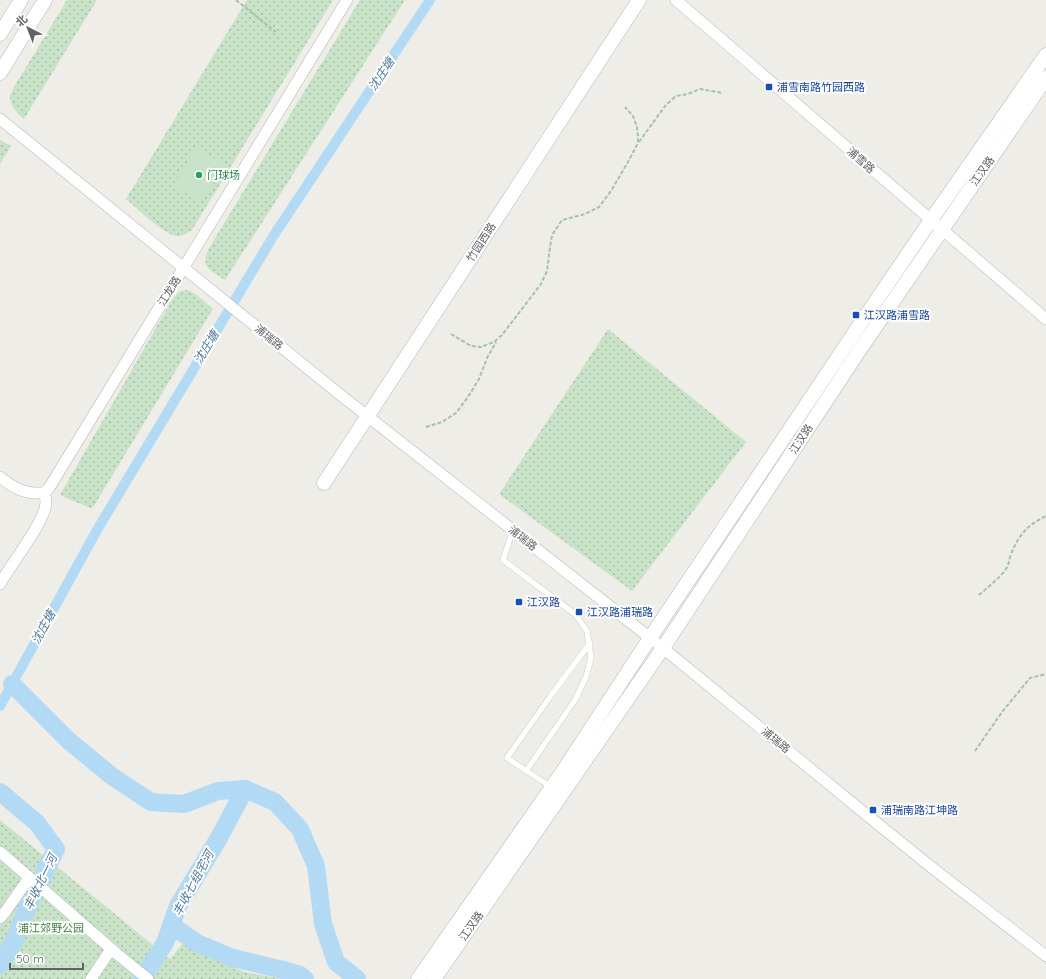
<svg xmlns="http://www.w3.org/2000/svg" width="1046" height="979" viewBox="0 0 1046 979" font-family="Quicksand,'Noto Sans SC',sans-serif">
  <defs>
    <pattern id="park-dots" width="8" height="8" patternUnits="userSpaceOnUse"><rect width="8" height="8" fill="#c9e3c8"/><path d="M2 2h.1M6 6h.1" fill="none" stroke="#a6bba6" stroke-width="1.8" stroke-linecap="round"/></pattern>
  </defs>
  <rect width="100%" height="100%" fill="#efede8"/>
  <!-- park -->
  <g fill="url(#park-dots)">
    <path d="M67 0H97L24 119C18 114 10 106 10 96 10 94 13 90 14 87Z"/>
    <path d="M247 0H333L192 230C187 233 182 237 177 236 164 235 137 208 126 199Z"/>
    <path d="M360 0H405L225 280C209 269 200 268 209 248Z"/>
    <polygon points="0,140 11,146 0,164"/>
    <polygon points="188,290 197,295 213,309 92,509 60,495 173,298 180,291"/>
    <polygon points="608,329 746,442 632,591 499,494"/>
    <polygon points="0,820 170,959 183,943 244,972 283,979 0,979"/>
  </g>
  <!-- pitch -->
  <polygon fill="#c9e3c8" points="196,147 224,164 201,202 173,186"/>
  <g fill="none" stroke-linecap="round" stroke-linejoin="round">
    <!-- canal -->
    <polyline stroke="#b3daf4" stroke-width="10" points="0,706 97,530 274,235 430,0"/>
    <!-- river -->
    <g stroke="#b3daf4" stroke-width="18">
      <polyline points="12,684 69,741 113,777 151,802 184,804 218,791 245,789 275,802 300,829 316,866 323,924 336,962 357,979"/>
      <polyline points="0,792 37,823 56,849 30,902 13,943 0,965"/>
      <polyline points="171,925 197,943 233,958 283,970 300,975 305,979"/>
      <polyline points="142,979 165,943 178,906 220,836 245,789"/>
    </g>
    <!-- service casing -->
    <g stroke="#b5b7ba" stroke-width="6">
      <g id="service">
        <polyline points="513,530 503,560 575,614 587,631 591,658 586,677 575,700 526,771"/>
        <polyline points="551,787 507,758 552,694 590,643"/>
      </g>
    </g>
    <!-- minor casing -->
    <g stroke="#b5b7ba" stroke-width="12">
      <g id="minor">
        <polyline points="676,0 1046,319"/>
        <polyline points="0,119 338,393 663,648 868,816 935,870 1046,956"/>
        <path d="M0 477C15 489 24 494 44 493"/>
        <polyline points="44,493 49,488 347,0"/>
        <path d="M0 584C10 565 46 521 46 502 46 499 45 496 44 493"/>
        <polyline points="0,852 117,954 148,979"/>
        <polyline points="0,918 5,912 29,878"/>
        <polyline points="91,979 111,949"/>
      </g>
    </g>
    <!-- tertiary casing -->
    <g stroke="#b5b7ba" stroke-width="15">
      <g id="tertiary">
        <polyline points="0,34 21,0"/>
        <polyline points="0,73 45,0"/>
        <polyline points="324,483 639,0"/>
        <polyline points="418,979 561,774 650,638 863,320 931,220 1046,55"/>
        <polyline points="434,979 663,648 859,351 1046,78"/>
      </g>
    </g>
    <!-- path -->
    <g stroke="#a2c3aa" stroke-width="2" stroke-dasharray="4 2" stroke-linecap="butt">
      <polyline points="236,0 276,32"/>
      <polyline points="639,142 665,106 676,96 688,94 700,89 723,93"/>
      <polyline points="451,334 471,346 481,347 494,342 502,335 541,284 547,271 549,254 552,235 562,220 585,214 599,207 611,191 628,162 638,143 638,137 637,127 633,116 625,107"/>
      <polyline points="426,427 442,422 456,413 468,397 479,379 487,358 496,342"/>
      <path d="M979 595C988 587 999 579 1006 569 1009 565 1009 559 1011 554 1019 535 1027 525 1046 516"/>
      <polyline points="975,751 1002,712 1030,678 1046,674"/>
    </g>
    <!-- service -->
    <use href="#service" stroke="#fff" stroke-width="5.5"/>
    <!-- minor -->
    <use href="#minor" stroke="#fff" stroke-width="11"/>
    <!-- tertiary -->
    <use href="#tertiary" stroke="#fff" stroke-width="14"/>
  </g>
  <!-- markers -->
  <g fill="#1a4fb4" stroke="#fff" stroke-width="1.5">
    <rect x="765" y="83" width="8" height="8" rx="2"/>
    <rect x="852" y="311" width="8" height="8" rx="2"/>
    <rect x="515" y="598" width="8" height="8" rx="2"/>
    <rect x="575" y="608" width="8" height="8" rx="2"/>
    <rect x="869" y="806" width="8" height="8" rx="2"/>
  </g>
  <circle fill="#2e9e5b" stroke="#fff" stroke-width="1.5" cx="199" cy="175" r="4"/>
  <g text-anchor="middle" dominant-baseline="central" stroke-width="4" stroke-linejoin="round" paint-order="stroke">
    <!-- transit labels -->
    <g font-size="11" fill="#164399" stroke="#fff" text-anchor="start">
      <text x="777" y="87">浦雪南路竹园西路</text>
      <text x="864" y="315">江汉路浦雪路</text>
      <text x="527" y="602">江汉路</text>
      <text x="587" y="612">江汉路浦瑞路</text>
      <text x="881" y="810">浦瑞南路江坤路</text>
    </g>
    <!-- street labels -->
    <g font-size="11" fill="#5f6266" stroke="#fff">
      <text transform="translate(861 160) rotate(41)">浦雪路</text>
      <text transform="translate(982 171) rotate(-55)">江汉路</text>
      <text transform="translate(481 242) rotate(-57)">竹园西路</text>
      <text transform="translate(169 291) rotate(-58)">江龙路</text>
      <text transform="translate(269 337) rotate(39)">浦瑞路</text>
      <text transform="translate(801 439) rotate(-57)">江汉路</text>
      <text transform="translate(523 538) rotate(38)">浦瑞路</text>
      <text transform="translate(776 740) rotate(40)">浦瑞路</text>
      <text transform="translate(471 926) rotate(-55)">江汉路</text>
    </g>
    <!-- leisure labels -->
    <g font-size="11" fill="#27864d" stroke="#fff" text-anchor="start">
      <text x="207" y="175">门球场</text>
    </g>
    <!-- park labels -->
    <g font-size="11" fill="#428242" stroke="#fff">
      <text x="51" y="928">浦江郊野公园</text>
    </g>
    <!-- water labels -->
    <g font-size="12" font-style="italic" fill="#4d779c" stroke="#fff">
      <text transform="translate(381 74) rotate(-56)">沈庄塘</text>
      <text transform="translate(206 347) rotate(-59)">沈庄塘</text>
      <text transform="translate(43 627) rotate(-61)">沈庄塘</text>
      <text transform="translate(40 882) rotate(-64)">丰收北一河</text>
      <text transform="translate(193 883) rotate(-62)">丰收七组宅河</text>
    </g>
  </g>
  <!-- north arrow -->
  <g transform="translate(28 28) rotate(318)" stroke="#ffffff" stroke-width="3" paint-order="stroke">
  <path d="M0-3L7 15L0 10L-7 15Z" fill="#5f6266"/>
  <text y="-6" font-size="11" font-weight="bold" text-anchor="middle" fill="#5f6266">北</text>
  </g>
  <!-- scale -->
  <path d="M10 963v6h73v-6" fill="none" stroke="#5f6266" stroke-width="2"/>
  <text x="16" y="963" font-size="12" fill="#5f6266" stroke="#ffffff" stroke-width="3" paint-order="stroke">50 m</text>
</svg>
